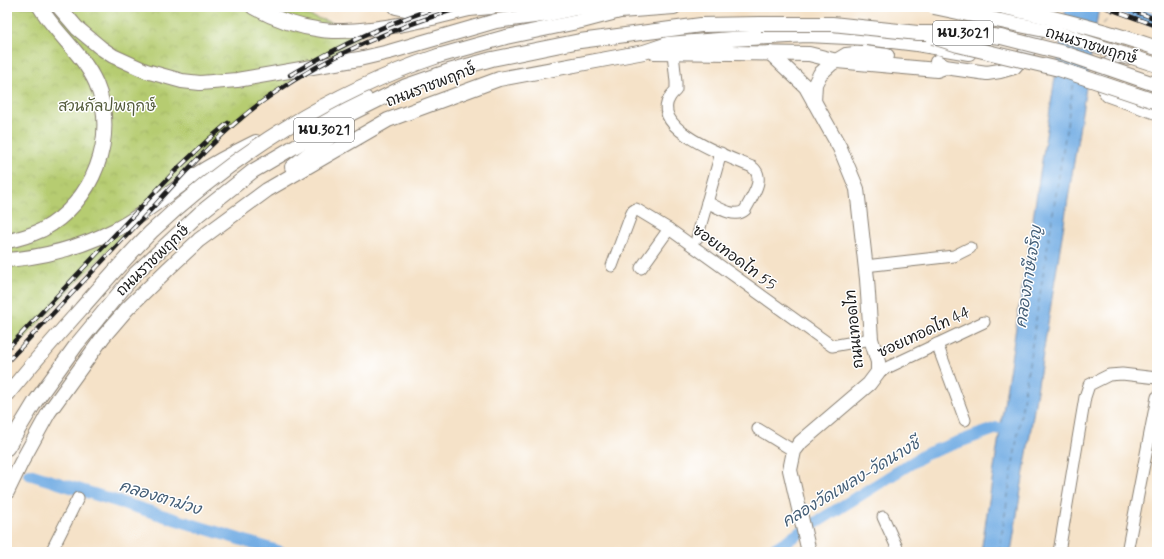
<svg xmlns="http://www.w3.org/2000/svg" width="1164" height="559" viewBox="0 0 1164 559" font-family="Mynerve,'Playpen Sans Thai',sans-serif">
  <defs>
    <pattern id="park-crowns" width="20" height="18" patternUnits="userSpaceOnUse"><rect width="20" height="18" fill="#b6cc71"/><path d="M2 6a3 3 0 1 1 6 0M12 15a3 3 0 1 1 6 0" fill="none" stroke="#9caf61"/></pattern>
  </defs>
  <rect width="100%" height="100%" fill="#fff"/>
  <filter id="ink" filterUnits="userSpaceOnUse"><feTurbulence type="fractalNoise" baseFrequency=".025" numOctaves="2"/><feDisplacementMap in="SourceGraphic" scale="8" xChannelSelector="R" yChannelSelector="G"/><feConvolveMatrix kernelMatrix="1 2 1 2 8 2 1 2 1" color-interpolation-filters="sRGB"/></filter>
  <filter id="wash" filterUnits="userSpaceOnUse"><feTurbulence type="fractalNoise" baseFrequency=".012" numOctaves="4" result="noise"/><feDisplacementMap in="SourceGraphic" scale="16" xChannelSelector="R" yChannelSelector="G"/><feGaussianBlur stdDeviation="0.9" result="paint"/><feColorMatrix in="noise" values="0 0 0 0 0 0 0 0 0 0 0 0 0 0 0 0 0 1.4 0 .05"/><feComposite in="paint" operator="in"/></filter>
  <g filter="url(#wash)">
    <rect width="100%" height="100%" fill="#f5e2c8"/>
    <!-- park -->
    <polygon fill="url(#park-crowns)" stroke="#697446" points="7,7 279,7 354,29 366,31 335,54 262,100 211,144 168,186 7,357"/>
    <!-- water -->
    <polygon fill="#75aee4" stroke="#486580" points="1066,7 1099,7 1011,552 981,552"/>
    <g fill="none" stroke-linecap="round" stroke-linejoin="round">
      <!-- canal -->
      <g stroke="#75aee4" stroke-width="12">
        <polyline points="1120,7 1157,21"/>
        <polyline points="29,474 281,552"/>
        <polyline points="769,552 926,454 997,428 1016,430"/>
      </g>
      <!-- ferry -->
      <g stroke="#445e76" stroke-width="1" stroke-dasharray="5 4" stroke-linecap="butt">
        <polyline points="1103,24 1111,16 1105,7"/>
        <polyline points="999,552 1074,81"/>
      </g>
    </g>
  </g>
  <g filter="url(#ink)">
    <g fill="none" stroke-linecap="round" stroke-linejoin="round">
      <!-- minor casing -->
      <g stroke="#887f72" stroke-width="13">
        <g id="minor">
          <path d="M673 53 676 82V90C674 92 671 95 670 97 648 130 732 158 752 167 767 178 751 198 745 210 735 219 717 207 707 202"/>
          <path d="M1127 59C1105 51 1095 81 1107 96L1157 114"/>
          <polyline points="697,238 721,153"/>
          <polyline points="612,266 631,215 633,211 636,209 669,229 832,346 871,339"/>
          <polyline points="865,266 954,256 970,248"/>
          <polyline points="641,268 669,229"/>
          <polyline points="937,344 965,420"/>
          <polyline points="878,372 984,322"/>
          <polyline points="758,429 794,451"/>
          <polyline points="883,517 899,552"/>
          <polyline points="1128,547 1157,397"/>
          <polyline points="51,552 78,498"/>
          <polyline points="1059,552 1085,397 1089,385 1109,375 1122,374 1157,378"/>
        </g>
      </g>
      <!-- major casing -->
      <g stroke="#887f72" stroke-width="16">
        <g id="major">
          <polyline points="59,7 77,28 101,48 113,56 146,71 182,81 200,83 237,80 359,59 389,52 496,21 549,14 576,8 596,7"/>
          <path d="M253 7C275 19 297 27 322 30 335 32 348 31 361 30 398 27 433 18 469 9"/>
          <polyline points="396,7 405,9 469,9 491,7"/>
          <polyline points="654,52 809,54 837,61 937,70 945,67"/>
          <polyline points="770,53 806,87 840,148 857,189 867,279 871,339 878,362 878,372 869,384 801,442 794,451 790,470 809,552"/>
          <polyline points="438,56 506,37 582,21 620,11 674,7"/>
          <polyline points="937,62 945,67 987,73 1000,71 1014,67 1026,53 1032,44 1035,36 1035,16"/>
          <polyline points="814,102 815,84 820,74 831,64 846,55 864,53 887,56"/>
          <polyline points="310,119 365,98"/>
          <polyline points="292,167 338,131 343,124"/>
          <path d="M7 241C19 239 31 235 42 230 93 203 119 137 96 83 83 54 56 34 40 7"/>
          <path d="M7 260C45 257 81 247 115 230 139 218 160 200 181 185 204 168 230 155 256 142"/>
          <polyline points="7,448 35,402 77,344 135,274 199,214 253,171 350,114 406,86 449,71 492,59 580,41 701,25 761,24"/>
          <polyline points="7,492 21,463 49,412 103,337 127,309 169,268 199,240 267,190 388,120 499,79 644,52 668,44 731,39 807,35 867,38 917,44 969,53"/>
        </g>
      </g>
      <!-- minor -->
      <use href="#minor" stroke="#fff" stroke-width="11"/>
      <!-- major -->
      <use href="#major" stroke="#fff" stroke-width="14"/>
      <!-- rail casing -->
      <g stroke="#1c1c1c" stroke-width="4.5">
        <g id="rail">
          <polyline points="1104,7 1157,26"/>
          <polyline points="1123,7 1153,18"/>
          <path d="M290 75C337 47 386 23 439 7"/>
          <polyline points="7,349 174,172 209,139 228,123"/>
          <path d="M7 362C53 313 100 264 146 215 185 172 224 127 273 94 331 54 394 28 462 7"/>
        </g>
      </g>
      <!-- rail -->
      <use href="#rail" stroke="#fff" stroke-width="3" stroke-dasharray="9" stroke-linecap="butt"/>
      <!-- major-bridge casing -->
      <g stroke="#887f72" stroke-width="16" stroke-linecap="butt">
        <g id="major-bridge">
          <polyline points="934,7 1054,32 1157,65"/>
          <path d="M1004 7C1056 18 1107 31 1157 48"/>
          <polyline points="761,24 832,24 918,33 966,33 1001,37 1064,53 1157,85"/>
          <polyline points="933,37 958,45 1059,69 1157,102"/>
          <path d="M7 395C30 366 55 338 80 310 103 284 126 257 151 232 233 154 331 92 438 56"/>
        </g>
      </g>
      <!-- major-bridge -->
      <use href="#major-bridge" stroke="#fff" stroke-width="14"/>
    </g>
  </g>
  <g text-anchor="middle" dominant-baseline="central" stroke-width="3" stroke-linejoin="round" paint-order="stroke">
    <!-- shield labels -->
    <g fill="#fff" stroke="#606060" stroke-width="1">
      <rect x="933" y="21" width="60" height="24" rx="3"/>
      <rect x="294" y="118" width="60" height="24" rx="3"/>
    </g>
    <g font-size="14" font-weight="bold" fill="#1c1c1c">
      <text x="963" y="33">นบ.3021</text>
      <text x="324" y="130">นบ.3021</text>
    </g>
    <!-- street labels -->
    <g font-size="15" fill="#1c1c1c" stroke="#fff">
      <text transform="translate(1091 46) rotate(17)">ถนนราชพฤกษ์</text>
      <text transform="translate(431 86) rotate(-21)">ถนนราชพฤกษ์</text>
      <text transform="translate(734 258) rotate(36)">ซอยเทอดไท 55</text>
      <text transform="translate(153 261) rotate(-44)">ถนนราชพฤกษ์</text>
      <text transform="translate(855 329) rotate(-96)">ถนนเทอดไท</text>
      <text transform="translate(924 333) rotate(-25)">ซอยเทอดไท 44</text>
    </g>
    <!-- park labels -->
    <g font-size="15" fill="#525a3a" stroke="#fff">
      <text x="107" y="107">สวนกัลปพฤกษ์</text>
    </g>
    <!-- water labels -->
    <g font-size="16" font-style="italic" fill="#445e76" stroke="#fff">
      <text transform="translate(1029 277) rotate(-81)">คลองภาษีเจริญ</text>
      <text transform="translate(851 483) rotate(-31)">คลองวัดเพลง-วัดนางชี</text>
      <text transform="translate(160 498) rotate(17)">คลองตาม่วง</text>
    </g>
  </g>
  <!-- margin -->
  <rect width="1164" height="559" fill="none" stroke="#fff" stroke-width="24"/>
</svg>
